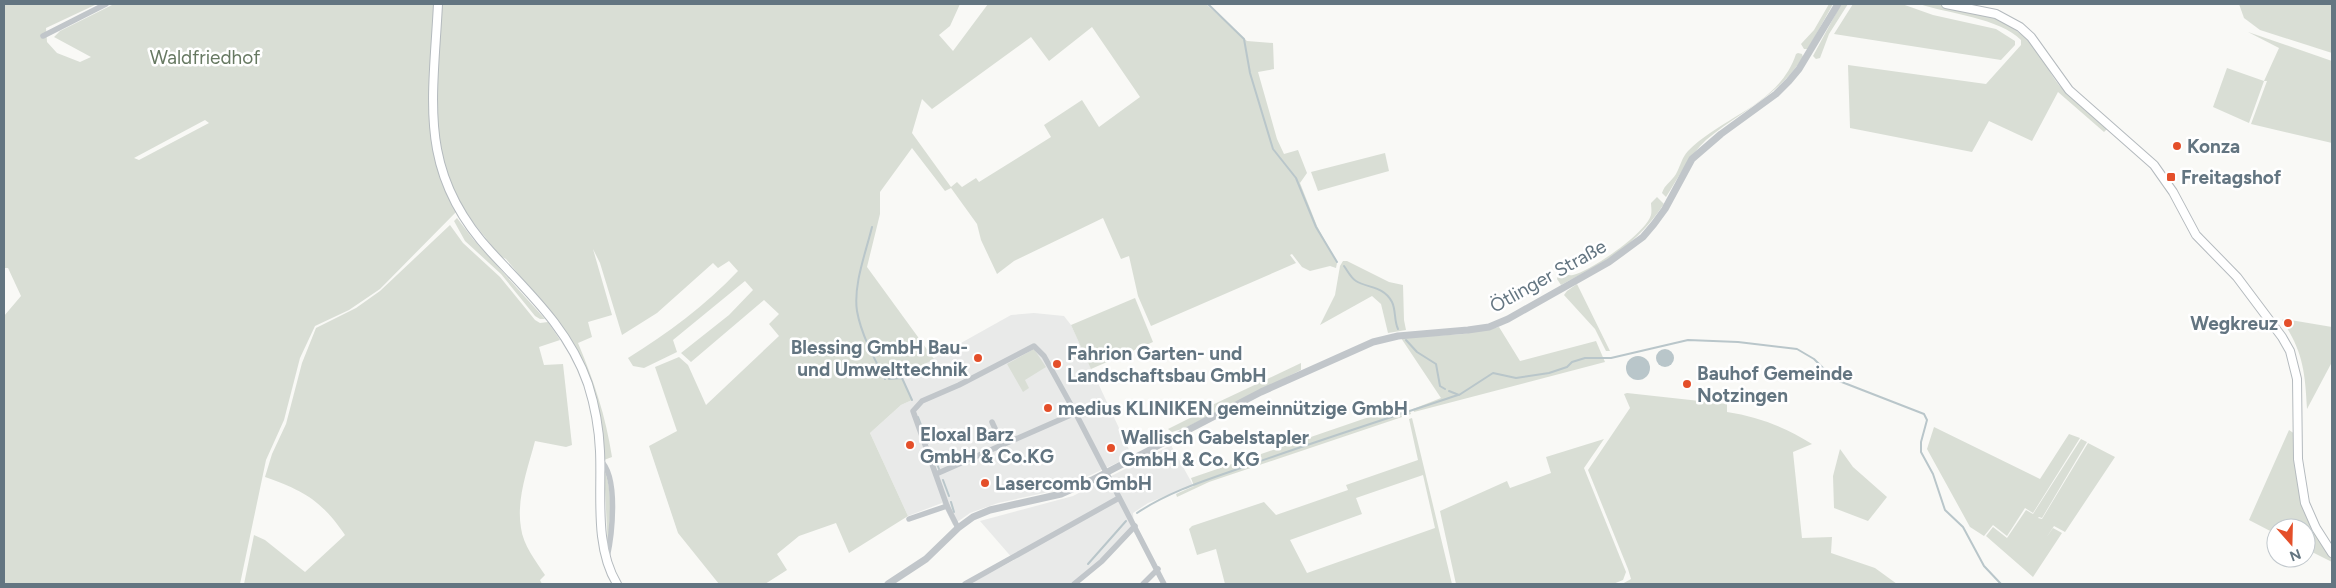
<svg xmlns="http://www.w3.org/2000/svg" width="2336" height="588" viewBox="0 0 2336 588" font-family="Figtree,sans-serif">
  <rect width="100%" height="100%" fill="#f9f9f6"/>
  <!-- built -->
  <g fill="#e9eae9">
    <polygon points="1034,313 1064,316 1071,325 1132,456 1058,490 998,503 970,513 953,525 942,503 908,516 870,433 901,405 912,400 902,376 1011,315"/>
    <polygon points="1171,445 1193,485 1148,503 1133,513 1134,526 1102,560 1073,584 970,584 1014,560 980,521 1073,496"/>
  </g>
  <!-- green -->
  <g fill="#d9ded5" fill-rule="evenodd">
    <path d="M4 4H97L46 28 47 42 57 53 80 62 91 57 54 37 60 31 114 4H960L950 26 939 35 953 51 988 4H1206L1247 41 1273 43 1274 69 1258 72 1277 139 1284 154 1298 150 1307 173 1300 183 1317 226 1337 263 1336 268 1330 266 1310 271 1302 267 1292 254 1290 255 1296 263 1151 326 1138 296 1129 256 1121 259 1103 218 1014 261 997 274 981 240 977 224 951 188 945 191 912 148 880 192V214L867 267 934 359 902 376 912 400 901 405 870 433 908 516 849 553 836 523 799 536 777 554 787 570 765 584H719L678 533 649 446 677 431 655 367 679 357 688 365 706 405 779 336 769 324 779 314 764 300 691 362 681 353 729 315 753 290 745 281 673 340 677 352 644 368 633 366 628 358C668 333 705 306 738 271L729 261 718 268 713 263 657 313 622 335 600 263 593 249 612 315 588 322 592 337 578 343C594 381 606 417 612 457L604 460 584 366 565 330 506 259 500 256 461 207 380 289 349 310 315 326 300 358 284 420 266 460 240 584H4V316L21 296 8 268H4ZM1092 27 1140 97 1099 127 1082 100 1044 125 1051 137 979 182 976 178 962 187 957 182 951 187 912 133 922 99 932 109 1031 37 1049 61ZM205 120 209 123 139 160 134 158Z"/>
    <polygon points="1829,4 1833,4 1808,49 1804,49 1801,44 1814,30"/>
    <polygon points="1841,4 1848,4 1829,34 1820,58 1816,59 1813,56"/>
    <polygon points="1853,4 1902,4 1933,15 1996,29 2015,41 2015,45 2001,60 1834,34"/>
    <path d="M1919 4C1959 4 2008 15 2034 47 2044 58 2049 73 2059 85 2074 101 2091 115 2107 129L2104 132 2058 92 2032 141 1989 121 1972 152 1850 128 1848 65 1986 84 2021 45V40C1999 18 1950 14 1919 4Z"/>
    <polygon points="2239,4 2332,4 2332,53 2260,30 2244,18"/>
    <polygon points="2248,32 2332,61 2332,143 2251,124 2267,81 2264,81 2249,123 2213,107 2227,68 2264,81 2279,48"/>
    <path d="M1798 53 1802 54 1803 57C1779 96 1739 112 1706 140 1688 157 1679 177 1666 197L1662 193C1665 184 1671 182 1676 174 1680 167 1682 157 1688 151 1723 116 1779 105 1796 54Z"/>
    <polygon points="1385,153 1389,171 1318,191 1311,172"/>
    <path d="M1657 197 1664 204C1633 249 1607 260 1561 285L1557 279 1558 275C1563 273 1567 276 1573 275 1591 271 1646 233 1651 215 1652 211 1651 206 1651 203Z"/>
    <polygon points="457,218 473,239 545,319 540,319 535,316 501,274 465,241 454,221"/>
    <path d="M450 225 463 243 500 277 535 320 540 323 548 322 560 340 539 347 544 365 563 364 572 445 566 447 535 441C528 468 516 499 521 528 523 545 536 561 545 575L540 580 542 584H244L254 535 265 540 305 572 345 535C321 500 304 491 265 477L272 454 286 424 302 363 316 328 356 308 380 291Z"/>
    <polygon points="1343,261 1347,261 1389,282 1403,285 1404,320 1406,330 1388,333 1381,304 1372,296 1320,325 1335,295 1340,266"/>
    <polygon points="1577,284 1610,351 1606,351 1595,329 1564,295 1567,291"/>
    <polygon points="1135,298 1153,342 1091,369 1071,325"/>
    <path d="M2284 319 2332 327V362L2307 409C2305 371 2303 352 2282 320Z"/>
    <polygon points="1499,327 1520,361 1596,341 1605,362 1414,412 1413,409 1441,398 1401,338 1463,334"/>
    <polygon points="1034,349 1046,367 1025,380 1029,388 1023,392 1007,364"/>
    <polygon points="1301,363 1301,370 1185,428 1172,432 1168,429 1194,416 1193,414"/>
    <path d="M1627 393 1727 404V412C1759 417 1785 427 1812 444L1793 452 1802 538 1832 537 1831 553 1875 568 1897 584H1622L1631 579 1628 569 1588 470 1630 408 1624 394Z"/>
    <polygon points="1407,404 1411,414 1209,482 1177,497 1176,494 1194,486 1191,478"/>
    <path d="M1412 418 1452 584H1225L1216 549 1197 555 1189 529 1192 526 1264 502 1276 515 1348 490 1346 485 1418 460 1409 419ZM1423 475 1435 528 1307 573 1290 540 1362 514 1356 498Z"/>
    <polygon points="1934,427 2040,479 2069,434 2080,438 2033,513 2025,508 2007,536 1993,525 1984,536 1970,527 1927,449"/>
    <path d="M2289 430 2295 434C2296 485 2301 517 2332 558V562L2306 549V528H2276V534L2249 520Z"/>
    <polygon points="1604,439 1584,468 1624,567 1626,572 1623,580 1613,584 1456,584 1440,511 1507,481 1510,488 1551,473 1546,457"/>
    <polygon points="2081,439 2087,442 2042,518 2039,517 2038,518 2042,519 2088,443 2115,457 2065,532 2054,526 2046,538 2053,528 2062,533 2033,577 1986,536 1993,527 2007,538 2026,510 2033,514"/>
    <polygon points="1840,449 1853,467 1887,497 1868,521 1834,508 1833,476"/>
    <path d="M604 469C614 494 609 523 608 549Z"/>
  </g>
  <!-- water -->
  <g fill="#b9c6ca">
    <circle cx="1665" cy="358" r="9"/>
    <circle cx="1638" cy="368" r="12"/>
  </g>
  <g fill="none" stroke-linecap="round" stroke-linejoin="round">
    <!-- stream -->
    <g stroke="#b9c6ca" stroke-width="2">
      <polyline points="1208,4 1244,39 1250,73 1273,149 1296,178 1316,227 1337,262"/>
      <path d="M872 227C866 252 853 285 857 311 861 334 874 358 885 379"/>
      <path d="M1344 266C1347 270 1351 278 1356 281 1367 288 1384 286 1392 302 1396 310 1394 321 1398 329"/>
      <polyline points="1406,340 1417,352 1436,364 1440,386 1445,389"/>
      <polyline points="889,379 902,378 912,400"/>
      <polyline points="1449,391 1459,395 1493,373 1516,378 1549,373 1567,367 1572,362 1585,358 1611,358 1688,340 1738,342 1797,349 1814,359 1834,379 1924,414 1927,420 1921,442 1921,452 1933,474 1945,510 1963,527 1984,566 2001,584"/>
      <polyline points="918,417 928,443"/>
      <polyline points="931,449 939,469"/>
      <polyline points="943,480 949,496"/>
      <polyline points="951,502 954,512"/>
      <path d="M1137 513C1171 490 1213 478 1252 464 1320 440 1389 418 1458 395"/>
      <polyline points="1088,564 1126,521"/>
    </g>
    <!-- secondary casing -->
    <g stroke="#b4babe" stroke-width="10">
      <g id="secondary">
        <path d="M438 4C433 102 417 172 491 252 529 293 569 329 588 384 595 406 599 428 600 451 602 494 594 546 617 584"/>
        <polyline points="1946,4 1996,14 2020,27 2031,37 2069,90 2154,165 2173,192 2196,235 2237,277 2282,337 2290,351 2297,379 2298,459 2305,503 2316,528 2332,553"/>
      </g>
    </g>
    <!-- minor -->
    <g stroke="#c1c6ca" stroke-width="5.5">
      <polyline points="43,36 106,4"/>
      <polyline points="992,422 1003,446"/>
      <path d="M600 460C619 476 612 535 607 558"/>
      <polyline points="936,474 1098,403"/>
      <polyline points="909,519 947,506"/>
      <polyline points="958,528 947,506 913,411 922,401 959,385 1034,346 1044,356 1076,414 1164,584"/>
      <polyline points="965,584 1119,498"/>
      <polyline points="1074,584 1102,561 1135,526"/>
      <polyline points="1143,584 1158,569"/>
    </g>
    <!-- tertiary -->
    <polyline stroke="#c1c6ca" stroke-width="7" points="888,584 926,559 958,528 973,517 990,510 1061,494 1092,480 1261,392 1373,342 1398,336 1468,330 1489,327 1508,319 1609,262 1643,237 1654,224 1665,209 1692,159 1721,134 1776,94 1789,81 1799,69 1838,4"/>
    <!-- secondary -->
    <use href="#secondary" stroke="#fff" stroke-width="8"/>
  </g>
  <!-- markers -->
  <g fill="#e44f2a" stroke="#fff" stroke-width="2">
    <circle cx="2177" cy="146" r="5"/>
    <rect x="2166" y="172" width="10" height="10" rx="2.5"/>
    <circle cx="2288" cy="323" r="5"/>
    <circle cx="978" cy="358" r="5"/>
    <circle cx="1057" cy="364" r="5"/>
    <circle cx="1687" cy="384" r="5"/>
    <circle cx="1048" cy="408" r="5"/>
    <circle cx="910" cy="445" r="5"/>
    <circle cx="1111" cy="448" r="5"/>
    <circle cx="985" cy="483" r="5"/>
  </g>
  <g text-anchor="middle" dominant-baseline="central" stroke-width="5" stroke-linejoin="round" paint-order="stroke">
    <!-- park labels -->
    <g font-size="19" fill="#677962" stroke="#fff">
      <text x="205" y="57">Waldfriedhof</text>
    </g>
    <!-- poi labels -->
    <g font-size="19" font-weight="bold" fill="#637581" stroke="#fff" text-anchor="start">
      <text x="2187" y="146">Konza</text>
      <text x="2181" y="177">Freitagshof</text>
      <text x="2278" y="323" text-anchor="end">Wegkreuz</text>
      <text x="968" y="347" text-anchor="end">Blessing GmbH Bau-<tspan x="968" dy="22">und Umwelttechnik</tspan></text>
      <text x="1067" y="353">Fahrion Garten- und<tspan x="1067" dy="22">Landschaftsbau GmbH</tspan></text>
      <text x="1697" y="373">Bauhof Gemeinde<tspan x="1697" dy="22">Notzingen</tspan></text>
      <text x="1058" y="408">medius KLINIKEN gemeinnützige GmbH</text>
      <text x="920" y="434">Eloxal Barz<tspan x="920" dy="22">GmbH &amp; Co.KG</tspan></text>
      <text x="1121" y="437">Wallisch Gabelstapler<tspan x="1121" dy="22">GmbH &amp; Co. KG</tspan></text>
      <text x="995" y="483">Lasercomb GmbH</text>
    </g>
    <!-- street labels -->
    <g font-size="19" fill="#637581" stroke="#fff">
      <text transform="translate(1548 276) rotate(-29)">Ötlinger Straße</text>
    </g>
  </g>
  <!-- border -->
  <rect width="2336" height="588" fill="none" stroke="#637581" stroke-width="10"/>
  <!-- north arrow -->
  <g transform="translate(2291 543) rotate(160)"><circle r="24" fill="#ffffff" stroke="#c1c8cd"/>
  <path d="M0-4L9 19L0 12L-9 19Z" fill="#e44f2a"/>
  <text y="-8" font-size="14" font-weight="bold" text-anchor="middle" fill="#637581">N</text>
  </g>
</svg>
